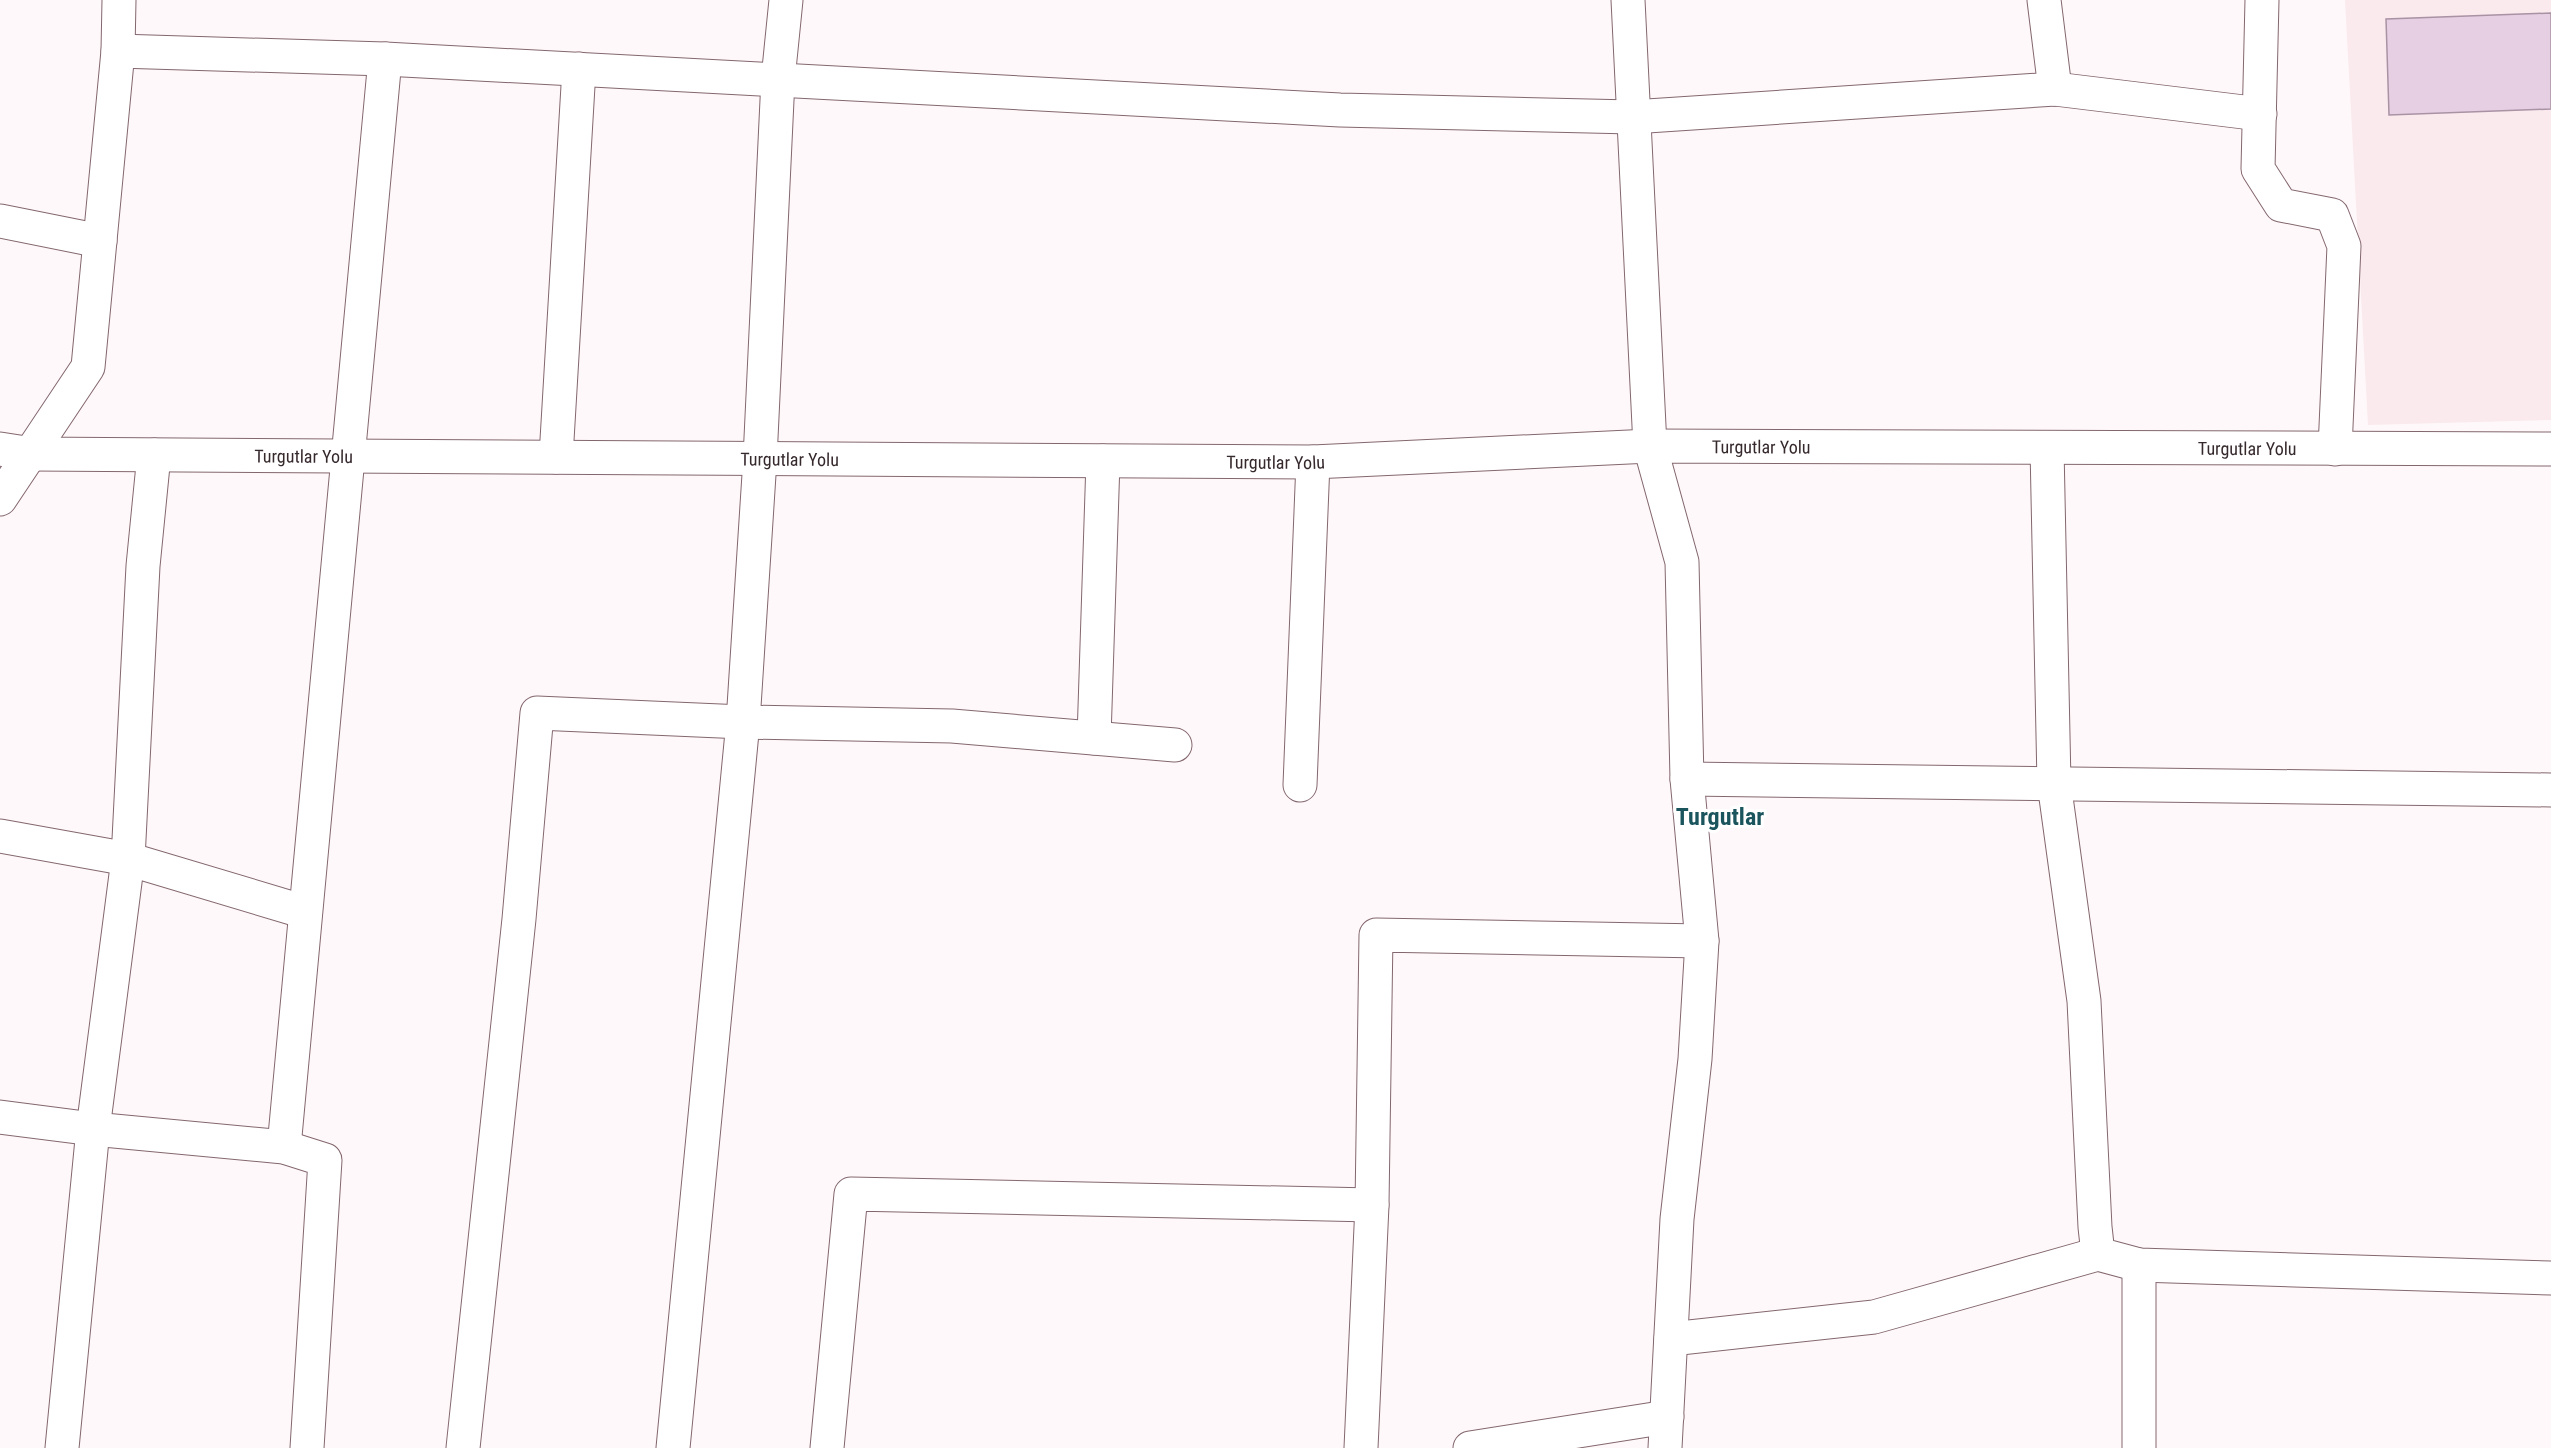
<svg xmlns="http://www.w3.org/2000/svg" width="2551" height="1448" viewBox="0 0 2551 1448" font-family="'Roboto Condensed',sans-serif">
  <rect width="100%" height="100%" fill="#fff8fa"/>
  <!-- built -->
  <polygon fill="#faeaed" points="2345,0 2551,0 2551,420 2368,425"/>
  <!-- building -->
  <polygon fill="#e7cfe3" stroke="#a892a4" stroke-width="1.5" points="2551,13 2551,109 2389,115 2386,19"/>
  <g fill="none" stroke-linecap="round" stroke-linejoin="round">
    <!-- street casing -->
    <g stroke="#83676e" stroke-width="35">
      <g id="street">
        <polyline points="1628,0 1650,446 1682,562 1687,779 1702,941 1695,1059 1677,1219 1665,1448"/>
        <polyline points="2044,0 2055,89"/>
        <polyline points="2262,0 2258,169 2281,205 2332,215 2344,246 2335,449"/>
        <polyline points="118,51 385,59 1340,110 1632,117 2055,89 2260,114"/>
        <polyline points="0,221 100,241"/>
        <polyline points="2047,448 2054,783 2084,1001 2095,1227 2098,1254 2139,1265 2551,1278"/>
        <polyline points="556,457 579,69"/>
        <polyline points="1094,738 1103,461"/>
        <polyline points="1687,779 2551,790"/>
        <polyline points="1300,785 1313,462"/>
        <polyline points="0,836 128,859 305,912"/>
        <polyline points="0,1117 93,1129 284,1147 325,1160 307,1448"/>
        <polyline points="284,1147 385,59"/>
        <polyline points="2139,1265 2139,1448"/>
        <polyline points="1671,1339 1874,1317 2098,1254"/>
        <polyline points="62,1448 93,1129 128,859 143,566 154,455"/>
        <polyline points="463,1448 519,919 537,713 743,722 952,726 1175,745"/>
        <polyline points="673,1448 743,722 760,459 778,79 786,0"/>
        <polyline points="827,1448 851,1194 1372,1205"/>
        <polyline points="1361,1448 1372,1205 1376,935 1702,941"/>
        <polyline points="1470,1448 1667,1417"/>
      </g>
    </g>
    <!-- secondary casing -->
    <g stroke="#83676e" stroke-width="35">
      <g id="secondary">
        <path id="s1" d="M0 449 32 454 1313 462 1650 446 2551 449"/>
        <polyline points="0,499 88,367 118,51 119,0"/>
      </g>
    </g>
    <!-- street -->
    <use href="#street" stroke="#fff" stroke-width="33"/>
    <!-- secondary -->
    <use href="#secondary" stroke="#fff" stroke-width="33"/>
  </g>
  <g text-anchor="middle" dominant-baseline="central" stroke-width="6" stroke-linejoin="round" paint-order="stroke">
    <!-- street labels -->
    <g font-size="18" fill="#36292c" stroke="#fff">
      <text stroke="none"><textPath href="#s1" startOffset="1762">Turgutlar Yolu</textPath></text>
      <text stroke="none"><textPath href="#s1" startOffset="2248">Turgutlar Yolu</textPath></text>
      <text stroke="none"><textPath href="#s1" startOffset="304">Turgutlar Yolu</textPath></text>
      <text stroke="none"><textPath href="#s1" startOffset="790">Turgutlar Yolu</textPath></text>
      <text stroke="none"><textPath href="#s1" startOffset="1276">Turgutlar Yolu</textPath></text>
    </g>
    <!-- district labels -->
    <g font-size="24" font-weight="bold" fill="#1a545d" stroke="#fff">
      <text x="1720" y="817">Turgutlar</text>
    </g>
  </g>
</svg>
